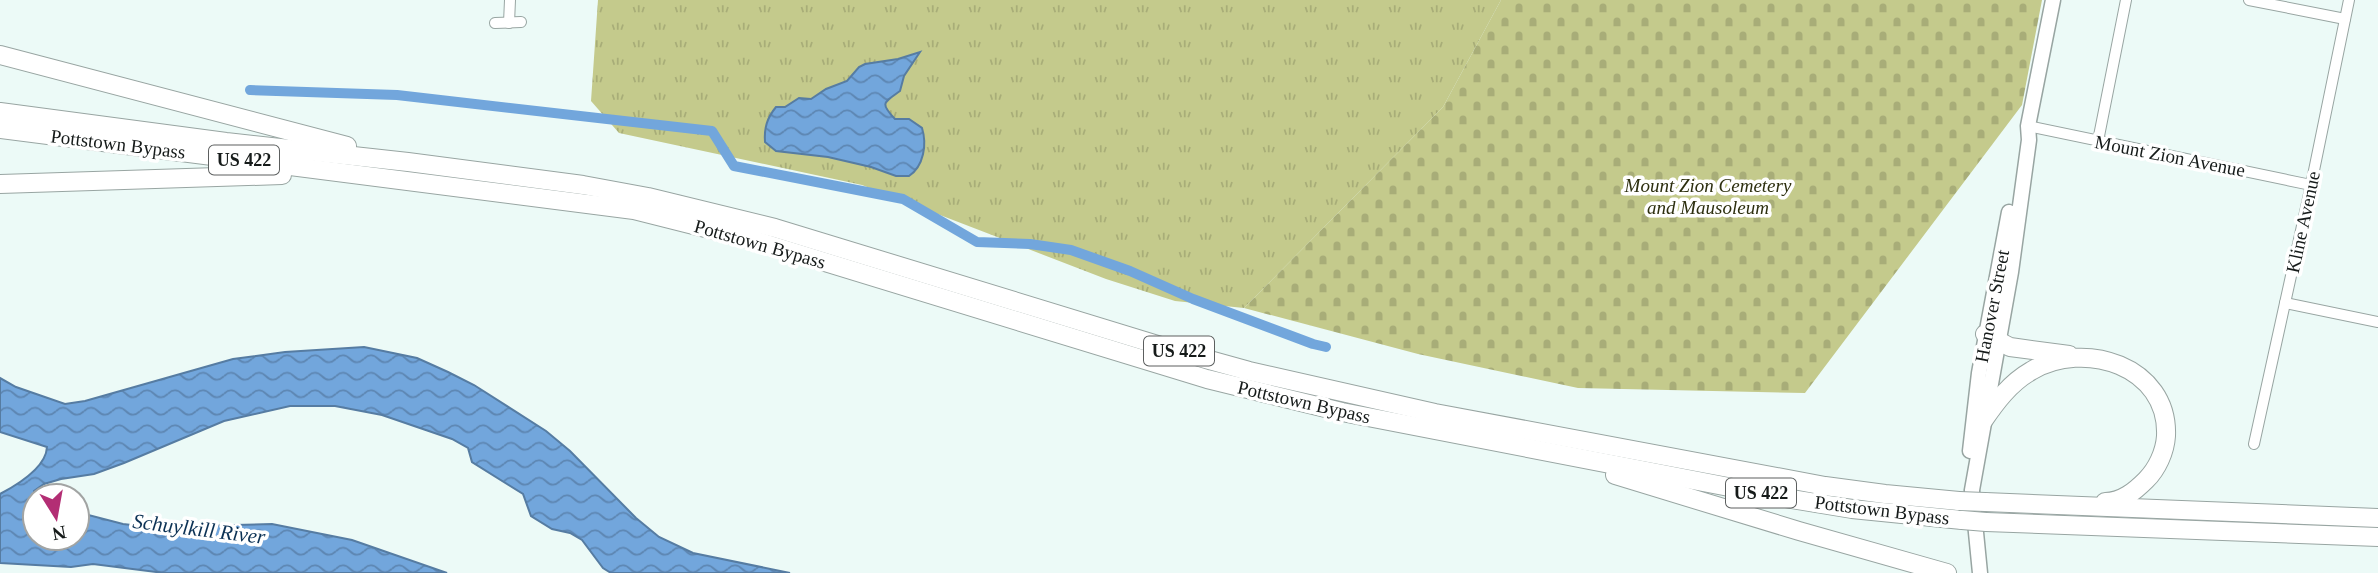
<svg xmlns="http://www.w3.org/2000/svg" width="2378" height="573" viewBox="0 0 2378 573" font-family="Georgia,serif">
  <defs>
    <pattern id="grass-tufts" width="24" height="20" patternUnits="userSpaceOnUse" patternTransform="scale(1.75)"><rect width="24" height="20" fill="#c4ca8c"/><path d="M3 7l-1-3M5 7V3M7 7l1-3M15 17l-1-3M17 17v-4M19 17l1-3" fill="none" stroke="#a8ad78"/></pattern>
    <pattern id="cemetery-stones" width="16" height="16" patternUnits="userSpaceOnUse" patternTransform="scale(1.75)"><rect width="16" height="16" fill="#c4ca8c"/><path d="M2 7V4a2 2 0 0 1 4 0v3zM10 15v-3a2 2 0 0 1 4 0v3z" fill="#a8ad78"/></pattern>
    <pattern id="water-waves" width="16" height="10" patternUnits="userSpaceOnUse" patternTransform="scale(1.75)"><rect width="16" height="10" fill="#72a6dc"/><path d="M0 5q4-4 8 0t8 0" fill="none" stroke="#5d86b2"/></pattern>
  </defs>
  <rect width="100%" height="100%" fill="#ecfaf7"/>
  <!-- grass -->
  <polygon fill="url(#grass-tufts)" points="598,0 1501,0 1443,107 1244,308 1175,301 1106,279 862,185 619,133 591,101"/>
  <!-- cemetery -->
  <polygon fill="url(#cemetery-stones)" points="1501,0 2042,0 2022,105 1805,393 1578,388 1418,354 1244,308 1443,107"/>
  <!-- water -->
  <g fill="url(#water-waves)" stroke="#567ca2" stroke-width="2">
    <path d="M920 52 904 76 900 91C883 103 880 103 895 119H909L922 128C927 144 924 166 909 176H896L871 167 828 157 776 151 765 142C764 128 767 118 776 107H785L799 98 811 99 826 89 847 81 859 67 865 64 898 59Z"/>
    <path d="M364 347 417 358 448 372 474 385 546 431 570 451 636 518 659 537 693 553 790 573H611L603 568 582 540 570 533 552 529 531 516 523 494 472 462 468 448 452 439 382 415 335 406H290L224 421 124 463 94 474 61 479 44 484 34 491 35 538H77V512L123 524 149 527 272 524 352 540 447 573H164L93 564 71 567 0 563V494C17 485 46 468 47 447L0 432V378L16 387 65 404 85 401 233 359 285 352Z"/>
  </g>
  <g fill="none" stroke-linecap="round" stroke-linejoin="round">
    <!-- canal -->
    <polyline stroke="#72a6dc" stroke-width="10" points="250,90 397,95 712,131 734,166 903,199 977,242 1030,244 1071,250 1130,271 1193,299 1313,344 1326,347"/>
    <!-- minor casing -->
    <g stroke="#98a5a2" stroke-width="12">
      <g id="minor">
        <polyline points="2249,0 2345,19"/>
        <polyline points="495,23 521,22"/>
        <polyline points="509,23 510,0"/>
        <polyline points="2028,126 2311,185"/>
        <polyline points="2098,141 2126,0"/>
        <polyline points="2285,303 2378,322"/>
        <polyline points="2254,444 2311,185 2349,0"/>
      </g>
    </g>
    <!-- secondary casing -->
    <g stroke="#98a5a2" stroke-width="17">
      <g id="secondary">
        <polyline points="1970,451 1979,373 2009,212"/>
        <polyline points="1972,490 2011,272 2029,140 2028,126 2053,0"/>
        <polyline points="1972,492 1980,573"/>
      </g>
    </g>
    <!-- motorway casing -->
    <g stroke="#98a5a2" stroke-width="20">
      <g id="motorway">
        <polyline points="0,55 347,146"/>
        <polyline points="0,112 226,142 408,162 583,185 648,197 775,228 1184,353 1249,371 1435,413 1825,486 1885,494 1959,501"/>
        <polyline points="0,129 634,210 753,240 1207,379 1342,412 1791,499 1852,509 1962,520"/>
        <polyline points="0,184 282,175"/>
        <polyline points="1985,334 2010,347 2069,355"/>
        <path d="M1983 421C1996 402 2010 383 2031 371 2084 339 2169 366 2166 436 2165 452 2157 469 2146 480 2135 491 2122 502 2105 502"/>
        <polyline points="1615,475 1799,531 1947,573"/>
        <polyline points="1985,502 2378,518"/>
        <polyline points="1986,522 2378,537"/>
      </g>
    </g>
    <!-- minor -->
    <use href="#minor" stroke="#fff" stroke-width="10"/>
    <!-- secondary -->
    <use href="#secondary" stroke="#fff" stroke-width="14"/>
    <!-- motorway -->
    <use href="#motorway" stroke="#fff" stroke-width="18"/>
    <!-- motorway-bridge casing -->
    <g stroke="#98a5a2" stroke-width="20" stroke-linecap="butt">
      <g id="motorway-bridge">
        <polyline points="1959,501 1985,502"/>
        <polyline points="1962,520 1986,522"/>
      </g>
    </g>
    <!-- motorway-bridge -->
    <use href="#motorway-bridge" stroke="#fff" stroke-width="18"/>
  </g>
  <g text-anchor="middle" dominant-baseline="central" stroke-width="7" stroke-linejoin="round" paint-order="stroke">
    <!-- shield labels -->
    <g fill="#fff" stroke="#5c5f5f" stroke-width="2">
      <rect x="209" y="145.5" width="70" height="29" rx="5"/>
      <rect x="1144" y="336.5" width="70" height="29" rx="5"/>
      <rect x="1726" y="478.5" width="70" height="29" rx="5"/>
    </g>
    <g font-size="18" font-weight="bold" fill="#161b1a">
      <text x="244" y="160">US 422</text>
      <text x="1179" y="351">US 422</text>
      <text x="1761" y="493">US 422</text>
    </g>
    <!-- street labels -->
    <g font-size="19" fill="#161b1a" stroke="#fff">
      <text transform="translate(118 144) rotate(7)">Pottstown Bypass</text>
      <text transform="translate(2170 156) rotate(11)">Mount Zion Avenue</text>
      <text transform="translate(2303 222) rotate(-78)">Kline Avenue</text>
      <text transform="translate(760 244) rotate(16)">Pottstown Bypass</text>
      <text transform="translate(1992 306) rotate(-79)">Hanover Street</text>
      <text transform="translate(1304 402) rotate(13)">Pottstown Bypass</text>
      <text transform="translate(1882 510) rotate(7)">Pottstown Bypass</text>
    </g>
    <!-- park labels -->
    <g font-size="19" font-style="italic" fill="#2d2f0f" stroke="#fff">
      <text x="1708" y="185">Mount Zion Cemetery<tspan x="1708" dy="22">and Mausoleum</tspan></text>
    </g>
    <!-- water labels -->
    <g font-size="21" font-style="italic" fill="#0c3255" stroke="#fff">
      <text transform="translate(199 529) rotate(7)">Schuylkill River</text>
    </g>
  </g>
  <!-- north arrow -->
  <g transform="translate(56 517) rotate(169)"><circle r="33" fill="#ffffff" stroke="#a2a4a3" stroke-width="2"/>
  <path d="M0-5L12 26L0 18L-12 26Z" fill="#b32e74"/>
  <text y="-10" font-size="19" font-weight="bold" text-anchor="middle" fill="#161b1a">N</text>
  </g>
</svg>
